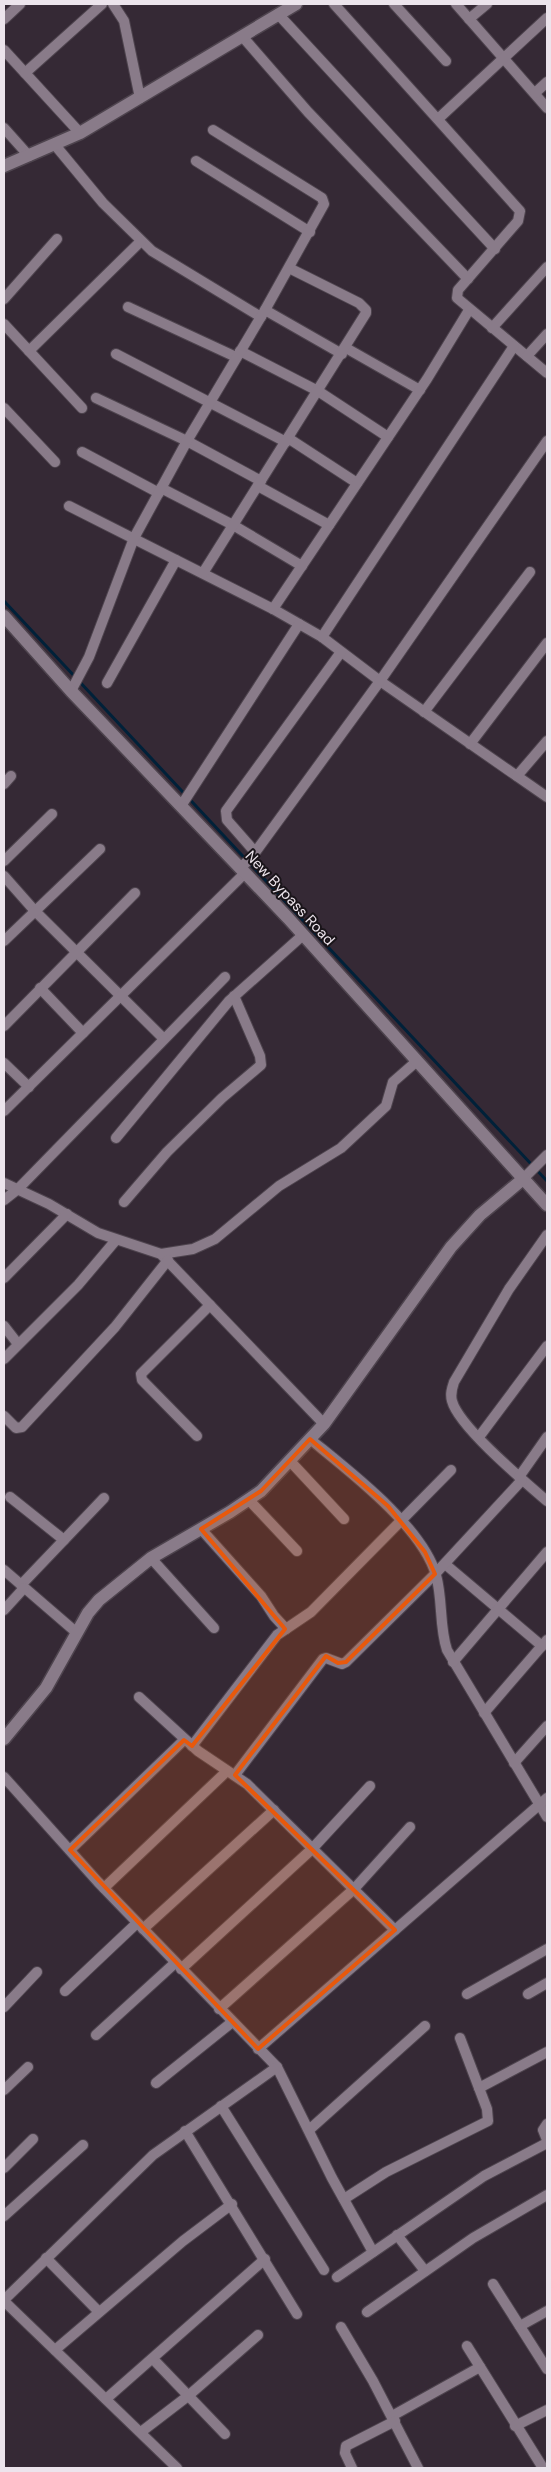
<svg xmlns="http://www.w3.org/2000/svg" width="551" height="2472" viewBox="0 0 551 2472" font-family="'DM Sans',sans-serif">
  <rect width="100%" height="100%" fill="#352935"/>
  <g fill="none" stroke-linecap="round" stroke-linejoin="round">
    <!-- stream -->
    <polyline stroke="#002139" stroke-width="3" points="4,601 547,1181"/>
    <!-- minor casing -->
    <g stroke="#4e444e" stroke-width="12">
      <g id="minor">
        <polyline points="113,4 124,21 140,98"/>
        <polyline points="334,4 520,211 518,221 458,290 457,298 547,373"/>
        <polyline points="394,4 446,61"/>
        <polyline points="456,4 547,108"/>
        <polyline points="278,14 495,249"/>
        <polyline points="4,19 20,4"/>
        <polyline points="469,19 487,4"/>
        <polyline points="242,36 308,112 468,279"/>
        <polyline points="4,50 80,133"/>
        <polyline points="25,73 102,4"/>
        <polyline points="535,93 547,82"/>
        <polyline points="438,119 547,18"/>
        <polyline points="4,128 29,156"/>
        <polyline points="55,145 103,203 152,251 261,317"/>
        <polyline points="196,161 310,232"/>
        <polyline points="4,299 57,239"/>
        <polyline points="128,307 236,357"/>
        <polyline points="265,310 342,354"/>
        <polyline points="4,324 82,408"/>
        <polyline points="492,328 547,267"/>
        <polyline points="346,348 420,390"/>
        <polyline points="29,351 141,241"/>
        <polyline points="240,351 318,391 388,437"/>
        <polyline points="116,354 286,442"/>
        <polyline points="527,356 547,334"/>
        <polyline points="96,398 187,441 261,481"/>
        <polyline points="4,408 55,462"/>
        <polyline points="288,438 357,483"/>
        <polyline points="82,452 159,493"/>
        <polyline points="258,486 329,525"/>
        <polyline points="161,488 233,525 302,566"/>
        <polyline points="69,506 273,609 322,637 380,681 547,797"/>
        <polyline points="203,573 366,313 366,310 359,303 289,268"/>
        <polyline points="273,609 427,379 469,310"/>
        <polyline points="322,637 514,346"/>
        <polyline points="107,683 176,560"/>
        <polyline points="71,691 89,657 134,538 187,441 265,310 324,204 322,198 213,130"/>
        <polyline points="424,712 530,572"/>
        <polyline points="470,744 547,643"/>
        <polyline points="517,776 547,741"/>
        <polyline points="4,784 11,776"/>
        <polyline points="181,806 299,624"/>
        <polyline points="255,852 227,820 226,811 341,652"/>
        <polyline points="4,861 52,814"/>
        <polyline points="240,868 251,858 380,681 547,441"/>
        <polyline points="4,876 34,910 163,1038"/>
        <polyline points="4,941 100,849"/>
        <polyline points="40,988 83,1033"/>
        <polyline points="4,1026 135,893"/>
        <polyline points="4,1063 29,1087"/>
        <polyline points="4,1111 245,873"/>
        <polyline points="116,1138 229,1001 303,935"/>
        <polyline points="523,1179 547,1155"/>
        <polyline points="4,1183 49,1204 98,1233 161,1254 324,1424"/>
        <polyline points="4,1200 18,1189 225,977"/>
        <polyline points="124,1202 167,1152 222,1098 261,1065 260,1056 234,996"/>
        <path d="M547 1235 509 1289 454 1382C452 1388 450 1394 452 1401 459 1427 525 1482 547 1501"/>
        <polyline points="161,1254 193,1249 215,1239 279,1186 341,1148 386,1106 393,1082 417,1061"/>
        <polyline points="4,1278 67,1214"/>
        <polyline points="4,1326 18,1344"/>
        <polyline points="4,1359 78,1285 116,1240"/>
        <polyline points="4,1416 16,1428 22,1427 115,1327 168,1260"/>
        <polyline points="197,1436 142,1380 141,1374 210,1305"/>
        <polyline points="479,1437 547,1346"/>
        <path d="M310 1439C349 1471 422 1526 436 1575 443 1600 439 1626 447 1650L547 1817"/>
        <polyline points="290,1461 344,1519"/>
        <polyline points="519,1477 547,1437"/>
        <polyline points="10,1497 64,1540"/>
        <polyline points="249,1500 297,1551"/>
        <polyline points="201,1529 261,1596 274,1616 286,1629"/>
        <polyline points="151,1558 214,1628"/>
        <polyline points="445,1564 542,1646"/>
        <polyline points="4,1570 77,1633"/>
        <polyline points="21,1585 104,1498"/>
        <polyline points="4,1610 24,1588"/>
        <polyline points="453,1662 547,1552"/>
        <polyline points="139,1697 198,1751 247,1784 395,1930"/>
        <polyline points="484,1713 547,1640"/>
        <polyline points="192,1746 277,1635 311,1612 451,1470"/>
        <polyline points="514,1763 547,1726"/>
        <polyline points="235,1775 323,1659 326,1658 342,1664 346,1662 435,1574 522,1480"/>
        <polyline points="4,1777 98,1882 277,2067 332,2178 373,2252"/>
        <polyline points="70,1850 184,1740"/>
        <polyline points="104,1888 227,1771"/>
        <polyline points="143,1929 274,1810"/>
        <polyline points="181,1969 312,1849 370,1786"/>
        <polyline points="65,1991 137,1923"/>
        <polyline points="467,1994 547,1949"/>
        <polyline points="528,1994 547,1983"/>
        <polyline points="4,2007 37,1972"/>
        <polyline points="219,2009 354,1889 410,1827"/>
        <polyline points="96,2035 175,1963"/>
        <polyline points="258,2049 547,1798"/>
        <polyline points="156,2083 231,2023"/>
        <polyline points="479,2088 547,2052"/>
        <polyline points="4,2090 28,2067"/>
        <polyline points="221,2106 324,2270"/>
        <polyline points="547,2124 543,2130 547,2140"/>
        <polyline points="309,2130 425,2026"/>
        <polyline points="185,2131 297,2314"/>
        <polyline points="4,2168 33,2139"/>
        <polyline points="344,2199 386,2172 488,2121 487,2109 460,2038"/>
        <polyline points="4,2216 83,2145"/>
        <polyline points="397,2235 425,2271"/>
        <polyline points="46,2258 99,2312"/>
        <polyline points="337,2277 484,2176 547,2143"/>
        <polyline points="493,2284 547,2369"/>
        <polyline points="4,2300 153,2155 277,2067"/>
        <polyline points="4,2301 177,2468"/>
        <polyline points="367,2312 473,2238 547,2195"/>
        <polyline points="520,2326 547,2311"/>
        <polyline points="341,2327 373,2381 418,2468"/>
        <polyline points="467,2346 543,2468"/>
        <polyline points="55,2350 183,2241 232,2204"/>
        <polyline points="153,2359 225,2434"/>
        <polyline points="106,2399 265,2259"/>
        <polyline points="392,2416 480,2367"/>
        <polyline points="515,2426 547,2410"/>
        <polyline points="141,2432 188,2396 258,2335"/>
        <polyline points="352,2468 345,2453 346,2446 395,2421"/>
      </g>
    </g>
    <!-- tertiary casing -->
    <g stroke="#4e444e" stroke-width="15">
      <g id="tertiary">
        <polyline points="4,166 80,133 296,4"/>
        <polyline points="4,1739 46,1688 88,1613 99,1600 151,1558 230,1512 261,1491 324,1424 451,1247 480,1215 523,1179"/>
      </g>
    </g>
    <!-- secondary casing -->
    <g stroke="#4e444e" stroke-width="15">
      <polyline id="secondary" points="4,616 71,691 288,918 547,1205"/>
    </g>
    <!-- minor -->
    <use href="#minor" stroke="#897b89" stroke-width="10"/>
    <!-- tertiary -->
    <use href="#tertiary" stroke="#897b89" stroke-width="12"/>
    <!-- secondary -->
    <use href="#secondary" stroke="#897b89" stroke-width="12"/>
  </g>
  <!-- marked area -->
  <path fill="#e8590c" fill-opacity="0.2" stroke="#e8590c" stroke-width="4" stroke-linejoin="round" d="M310 1439 388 1506 425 1552 435 1574 346 1662 338 1663 326 1656 235 1775 395 1930 258 2049 70 1850 184 1740 192 1746 285 1629 201 1529 261 1491Z"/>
  <g text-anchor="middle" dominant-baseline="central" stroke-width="4" stroke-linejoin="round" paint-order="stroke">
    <!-- street labels -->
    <g font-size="15" fill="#ece4ec" stroke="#191419">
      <text transform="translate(290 898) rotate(47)">New Bypass Road</text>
    </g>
  </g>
  <!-- border -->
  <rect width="551" height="2472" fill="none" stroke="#ece4ec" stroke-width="10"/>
</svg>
